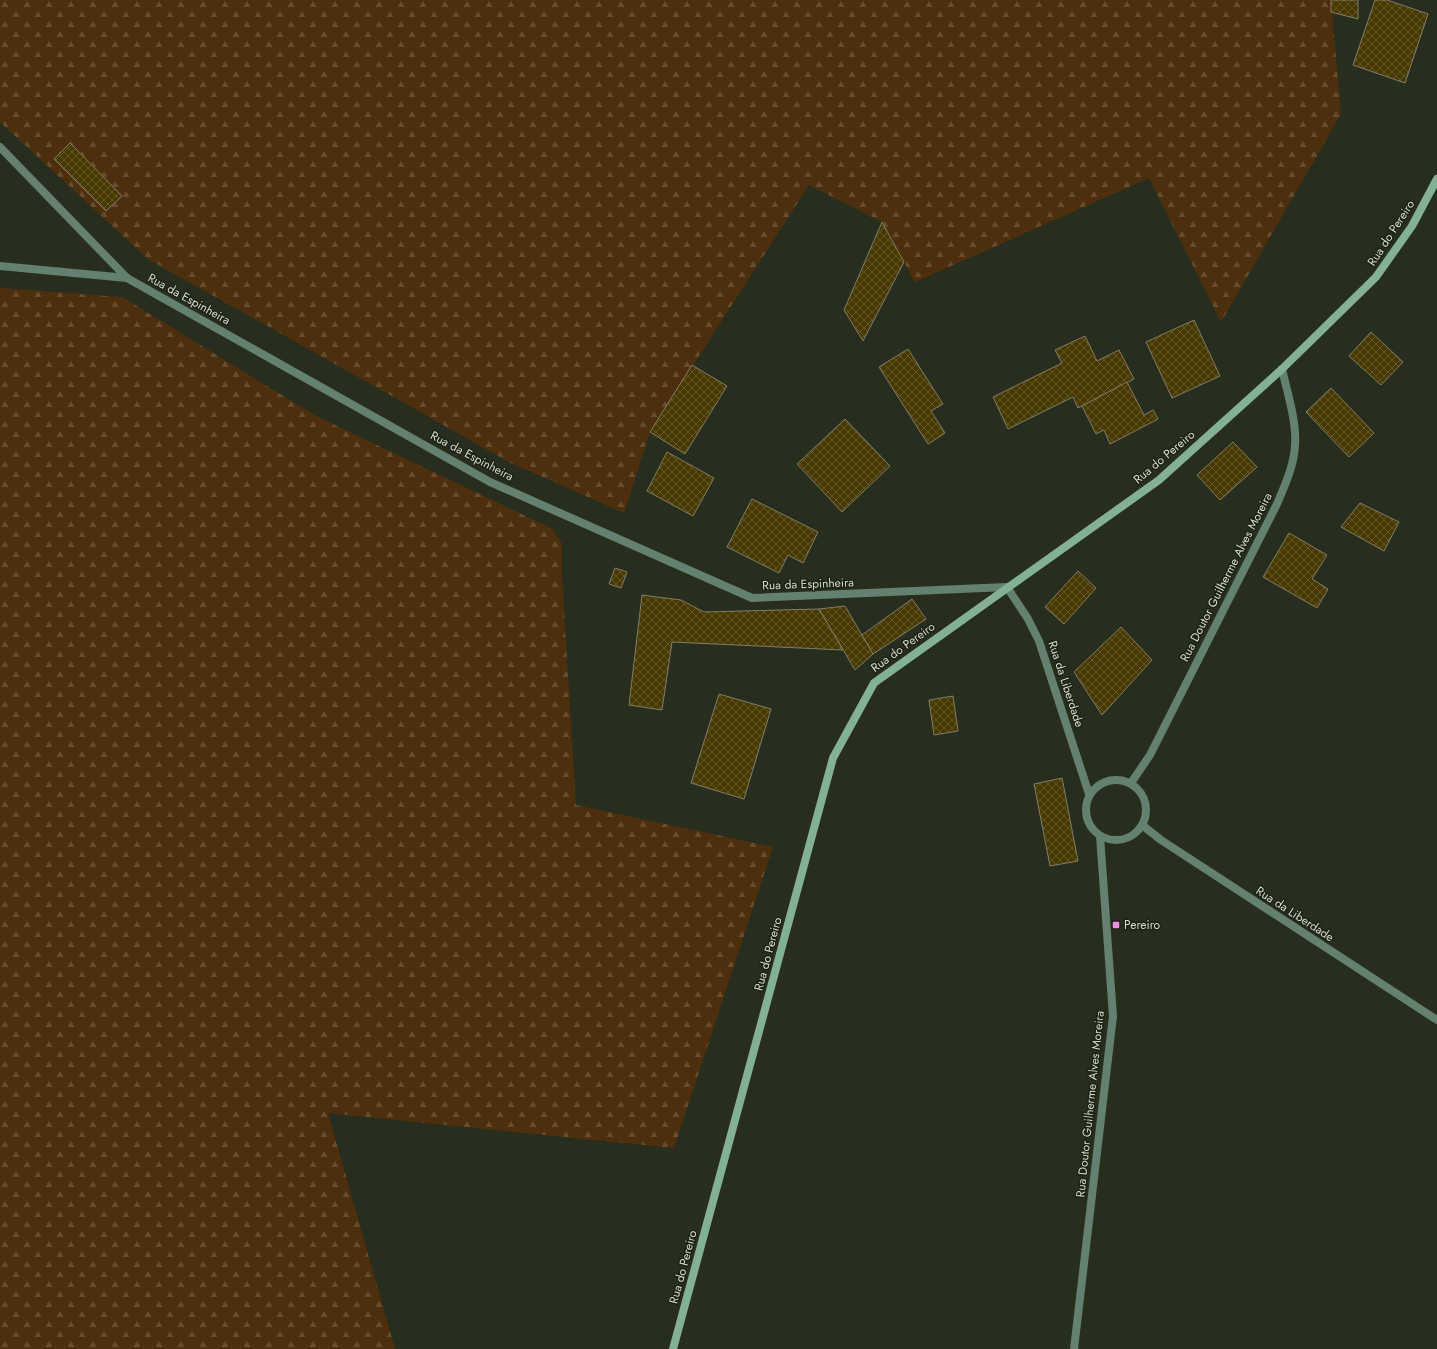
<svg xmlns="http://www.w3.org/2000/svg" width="1437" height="1349" viewBox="0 0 1437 1349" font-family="Jost,sans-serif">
  <defs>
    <pattern id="forest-firs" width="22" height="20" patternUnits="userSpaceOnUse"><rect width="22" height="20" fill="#4d2f0d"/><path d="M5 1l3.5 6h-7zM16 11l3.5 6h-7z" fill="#664d2f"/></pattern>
    <pattern id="building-cross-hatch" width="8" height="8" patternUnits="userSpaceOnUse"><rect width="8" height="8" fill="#473a00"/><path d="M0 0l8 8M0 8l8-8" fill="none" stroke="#615624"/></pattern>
  </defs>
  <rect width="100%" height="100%" fill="#272e1e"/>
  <!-- forest -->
  <g fill="url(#forest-firs)">
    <polygon points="0,0 1331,0 1341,114 1221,322 1149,178 915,282 882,222 809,185 650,432 624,513 511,463 148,259 0,122"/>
    <polygon points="0,288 122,297 316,416 553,529 562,544 562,577 576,805 773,847 674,1148 328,1113 395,1349 0,1349"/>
  </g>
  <!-- building -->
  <g fill="url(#building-cross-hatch)" stroke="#827d6a">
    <polygon points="1331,0 1358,0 1358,19 1331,12"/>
    <polygon points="1375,0 1387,0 1428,14 1405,83 1353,65"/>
    <polygon points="70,143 122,196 106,211 54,159"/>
    <polygon points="882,222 904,262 863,341 844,310"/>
    <polygon points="1194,320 1220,376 1172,398 1146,342"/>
    <polygon points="1371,332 1403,362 1381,385 1349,356"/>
    <polygon points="1085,336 1097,361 1119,350 1134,379 1078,408 1073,397 1008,429 993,397 1062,363 1055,350"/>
    <polygon points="908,349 943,404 931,411 945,433 928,444 879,367"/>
    <polygon points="692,365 727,386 685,454 650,432"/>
    <polygon points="1127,382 1144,415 1153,410 1158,419 1110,444 1104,430 1096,434 1082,406"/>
    <polygon points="1331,388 1374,433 1349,457 1306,412"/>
    <polygon points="845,419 890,466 842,512 797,464"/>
    <polygon points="1233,442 1257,467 1220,500 1197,475"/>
    <polygon points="667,452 714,478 693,516 647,491"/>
    <polygon points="752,499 818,532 803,563 788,555 779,573 727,547"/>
    <polygon points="1360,503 1399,522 1384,551 1341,527"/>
    <polygon points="1289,533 1327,555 1312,579 1328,589 1317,608 1263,577"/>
    <polygon points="615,568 627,572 621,588 609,584"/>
    <polygon points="1078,571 1096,588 1064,624 1045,607"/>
    <polygon points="642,595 681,600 704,612 819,609 843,650 672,642 662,710 629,705"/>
    <polygon points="912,599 926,619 873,654 862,635"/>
    <polygon points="845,606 873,654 855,670 819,609"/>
    <polygon points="1121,627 1152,660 1102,715 1074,672"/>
    <polygon points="719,694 771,709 744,799 691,783"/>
    <polygon points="953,696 958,731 934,735 929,700"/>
    <polygon points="1062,778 1078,861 1050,866 1034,784"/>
  </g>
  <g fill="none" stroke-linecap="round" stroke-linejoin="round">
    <!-- minor -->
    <g stroke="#64806f" stroke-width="8">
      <polyline points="0,147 127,278 490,482 752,598 1007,587"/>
      <polyline points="0,266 127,278"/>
    </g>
    <!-- tertiary -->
    <g stroke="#64806f" stroke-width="8">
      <polyline points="1007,587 1028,619 1039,641 1089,794"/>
      <circle cx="1116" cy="810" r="30"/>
      <path d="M1131 783 1150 755 1277 504C1285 485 1294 466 1295 445 1297 423 1287 391 1282 369"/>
      <polyline points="1142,825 1161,840 1437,1020"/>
      <polyline points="1074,1349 1113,1016 1100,836"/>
    </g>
    <!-- secondary -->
    <polyline stroke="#83b195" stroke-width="8" points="673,1349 833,758 874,683 1159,480 1282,369 1376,277 1412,226 1437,179"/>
  </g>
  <!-- markers -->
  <rect fill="#f888eb" stroke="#1d2414" stroke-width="1.5" x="1112" y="921" width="8" height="8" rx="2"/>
  <g text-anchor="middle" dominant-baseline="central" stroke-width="3" stroke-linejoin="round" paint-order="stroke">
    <!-- street labels -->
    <g font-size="12" fill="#d7dbd1" stroke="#1d2414">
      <text transform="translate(1391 233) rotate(-57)">Rua do Pereiro</text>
      <text transform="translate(189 299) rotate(29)">Rua da Espinheira</text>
      <text transform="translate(472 456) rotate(28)">Rua da Espinheira</text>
      <text transform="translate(1164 457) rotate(-40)">Rua do Pereiro</text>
      <text transform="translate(1226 577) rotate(-63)">Rua Doutor Guilherme Alves Moreira</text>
      <text transform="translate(808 584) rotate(-2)">Rua da Espinheira</text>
      <text transform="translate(903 647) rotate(-36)">Rua do Pereiro</text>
      <text transform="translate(1066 684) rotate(72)">Rua da Liberdade</text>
      <text transform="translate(1295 914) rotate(33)">Rua da Liberdade</text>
      <text transform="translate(768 954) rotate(-75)">Rua do Pereiro</text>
      <text transform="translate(1090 1104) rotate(-84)">Rua Doutor Guilherme Alves Moreira</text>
      <text transform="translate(683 1267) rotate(-75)">Rua do Pereiro</text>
    </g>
    <!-- poi labels -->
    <g font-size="12" fill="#d7dbd1" stroke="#1d2414" text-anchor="start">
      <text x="1124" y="925">Pereiro</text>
    </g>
  </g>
</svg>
